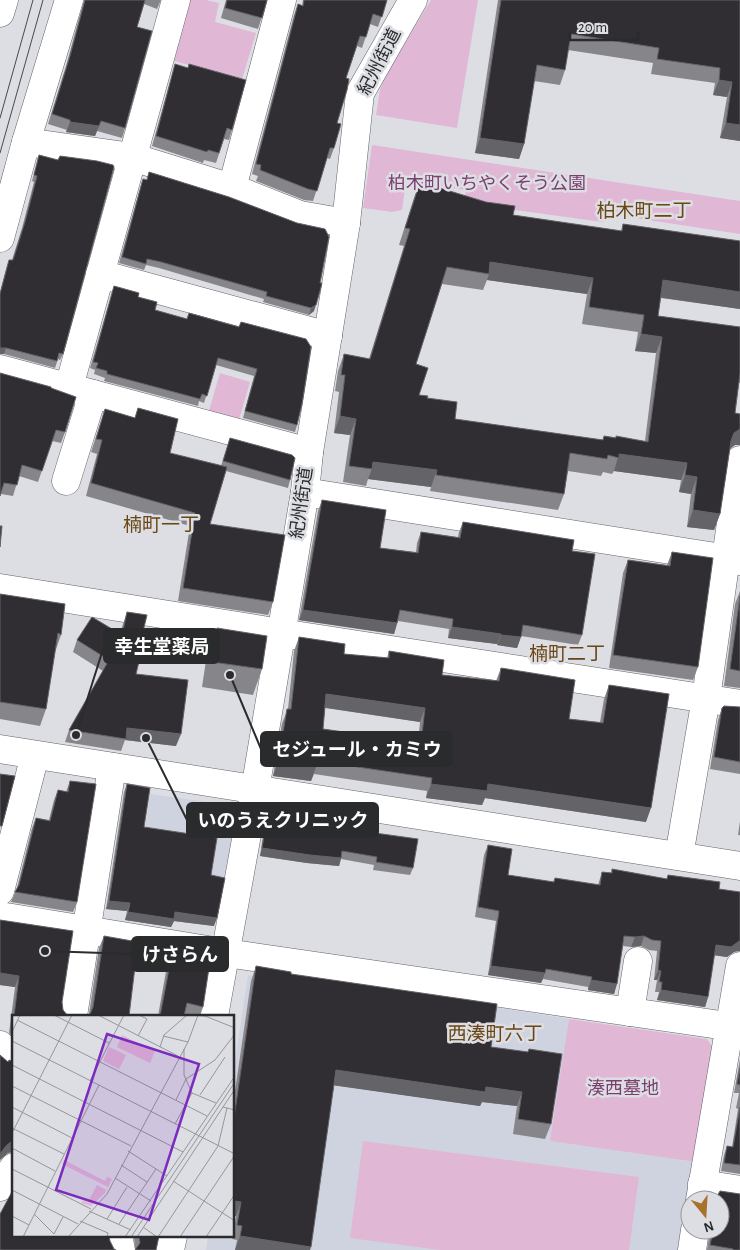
<svg xmlns="http://www.w3.org/2000/svg" width="740" height="1250" viewBox="0 0 740 1250" font-family="'Alegreya Sans','Noto Sans JP',sans-serif">
  <rect width="100%" height="100%" fill="#dddee3"/>
  <!-- built -->
  <g fill="#cfd3df">
    <polygon points="150,794 237,806 227,879 140,867"/>
    <polygon points="248,975 304,984 346,983 569,1019 551,1141 696,1162 681,1250 206,1250 208,1236 234,1236 234,1068"/>
  </g>
  <!-- green -->
  <g fill="#e1b7d6">
    <polygon points="190,0 206,0 219,3 215,22 256,33 242,79 174,61"/>
    <polygon points="431,0 478,0 457,128 376,115 380,89 386,75"/>
    <polygon points="372,145 740,201 740,234 615,215 602,222 464,203 466,190 406,182 402,210 392,212 363,208"/>
    <polygon points="220,373 250,382 238,423 208,414"/>
    <polygon points="569,1019 707,1039 714,1049 696,1162 550,1141"/>
    <polygon points="363,1141 639,1177 629,1250 440,1250 350,1238"/>
  </g>
  <g fill="none" stroke-linecap="round" stroke-linejoin="round">
    <!-- minor casing -->
    <g stroke="#616367" stroke-width="29">
      <g id="minor">
        <polyline points="0,13 4,0"/>
        <polyline points="26,142 132,157 232,188 300,215 346,223"/>
        <polyline points="232,188 282,0"/>
        <polyline points="0,238 26,142 69,0"/>
        <polyline points="100,274 328,336"/>
        <polyline points="0,369 309,452"/>
        <polyline points="69,387 176,0"/>
        <polyline points="66,481 93,394"/>
        <polyline points="305,492 740,561"/>
        <polyline points="0,588 281,633 740,704"/>
        <polyline points="0,749 740,866"/>
        <polyline points="679,856 706,698 740,460"/>
        <polyline points="0,891 35,755"/>
        <polyline points="0,916 226,953 740,1028"/>
        <polyline points="630,1012 638,961"/>
        <polyline points="73,1016 112,767"/>
        <polyline points="214,1016 255,790 305,492 309,452 346,223 360,93 413,0"/>
        <polyline points="0,1045 14,1060"/>
        <polyline points="702,1184 740,1190"/>
        <polyline points="0,1187 14,1167"/>
        <polyline points="700,1200 740,966"/>
        <polyline points="118,1236 121,1250"/>
        <polyline points="170,1250 173,1236"/>
        <polyline points="692,1250 695,1230"/>
      </g>
    </g>
    <!-- minor -->
    <use href="#minor" stroke="#fff" stroke-width="28"/>
    <!-- tram -->
    <g stroke="#48494b" stroke-width="1">
      <polyline points="0,118 33,0"/>
      <polyline points="0,153 43,0"/>
    </g>
  </g>
  <!-- wall -->
  <g fill="#86868a" fill-rule="evenodd">
    <polygon points="84,0 161,0 157,9 144,4 137,27 125,128 122,138 97,131 95,136 66,132 67,130 48,124 66,66"/>
    <polygon points="226,0 267,0 258,29 221,18"/>
    <polygon points="303,0 387,0 378,27 370,24 362,48 357,46 346,78 337,123 334,148 330,159 327,158 313,201 304,200 256,181 258,176 252,174 294,15 298,4 302,6"/>
    <polygon points="498,0 740,0 740,141 720,138 727,97 713,95 715,83 651,74 653,63 568,50 565,70 560,85 534,81 524,144 519,159 475,153"/>
    <polygon points="175,64 232,130 229,140 224,139 216,163 204,160 203,163 152,146 172,75"/>
    <polygon points="39,155 63,354 60,360 58,359 55,368 4,354 0,354 0,292 7,266 9,260 12,260 22,228 34,182 32,181"/>
    <polygon points="149,172 229,197 314,311 309,315 263,302 264,299 159,268 146,265 144,270 119,263 141,185 143,179 147,180"/>
    <path d="M420 182 513 215 621 231 623 224 740 241V309L661 298 658 316 740 327V383H739L735 413 740 414V445H735L730 449 720 514 714 530 687 527 691 494 679 492 681 480 614 471 612 474 603 472 601 476 568 471 564 494 558 510 430 491 431 487 368 479 366 486 343 482 350 435 334 433 339 392 335 391 338 371 344 354 369 359 404 246 399 245 414 198ZM487 280 587 294 582 324 638 332 635 351 656 353 645 441 604 436 603 440 455 419 427 398 419 395 416 364 442 284 483 290Z"/>
    <polygon points="114,286 138,297 155,310 187,319 239,327 297,425 295,432 243,418 254,376 216,365 204,403 199,401 198,406 104,381 105,378 94,374 95,370 90,368"/>
    <polygon points="0,373 51,388 65,432 61,443 52,441 38,482 19,476 13,496 1,494"/>
    <polygon points="138,408 170,453 221,466 230,438 290,480 288,488 226,471 210,524 273,602 268,615 178,601 190,526 86,496 97,454 91,452 105,409 135,418"/>
    <polygon points="322,500 380,548 416,552 417,543 421,532 458,537 459,532 463,522 572,551 582,635 578,645 521,636 517,648 497,645 497,644 448,638 449,629 398,621 394,634 299,620 318,511"/>
    <polygon points="672,552 698,667 693,680 609,668 623,573 628,560 667,565"/>
    <polygon points="740,591 740,688 724,686 735,604"/>
    <polygon points="0,594 61,635 55,652 46,709 40,726 0,719"/>
    <polygon points="127,612 140,644 136,674 176,746 125,740 121,751 65,742 69,730 103,671 73,652 77,640 120,634 123,624"/>
    <polygon points="217,628 262,669 253,695 202,687 207,654"/>
    <path d="M299 637 344 654 387 658 389 651 442 675 496 681 501 668 569 719 600 722 604 699 609 685 646 822 485 798 482 805 426 798 427 791 314 774 311 781 273 776 282 723 288 709 294 651ZM325 708 420 722 418 743 323 729Z"/>
    <polygon points="740,707 740,774 710,769 718,720 722,708"/>
    <polygon points="70,781 77,902 73,912 11,902 17,888 32,828 36,818 49,820 54,800 58,790 66,792"/>
    <polygon points="127,784 144,827 211,875 214,926 174,921 171,927 125,920 127,911 106,909 124,792"/>
    <polygon points="269,807 313,825 353,830 356,823 375,833 413,868 410,875 373,870 374,865 341,859 339,866 307,863 260,856 266,814"/>
    <polygon points="740,821 740,835 738,835"/>
    <polygon points="488,845 508,875 553,882 555,878 598,885 602,872 611,873 612,869 667,879 668,875 719,889 734,952 727,957 714,955 708,997 705,1007 657,1000 659,992 655,992 657,980 654,980 657,951 649,950 641,946 631,947 623,946 614,994 588,990 588,987 543,979 541,983 488,975 496,921 475,917 484,855"/>
    <polygon points="0,920 73,931 14,1016 14,1038 9,1033 15,987 0,985"/>
    <polygon points="104,936 129,1016 89,1014 99,948"/>
    <polygon points="173,948 203,1007 200,1016 158,1016 168,960"/>
    <polygon points="256,966 291,974 491,1047 528,1052 529,1049 551,1124 545,1139 513,1134 517,1106 482,1102 480,1106 334,1085 310,1250 235,1250 237,1240 232,1239 233,1236 234,1236 234,1229 236,1216 234,1216 234,1098 251,981"/>
    <polygon points="740,1059 740,1174 721,1171 724,1155 727,1146 732,1147 738,1109 736,1108 739,1093 734,1093"/>
    <polygon points="710,1230 720,1230 740,1250 707,1250"/>
    <polygon points="134,1236 159,1236 135,1250"/>
  </g>
  <!-- shaded-wall -->
  <g fill="#646367">
    <polygon points="719,80 732,82 727,97 713,95"/>
    <polygon points="70,122 99,126 95,136 66,132"/>
    <polygon points="726,123 740,125 740,141 720,138"/>
    <polygon points="480,138 524,144 519,159 475,153"/>
    <polygon points="490,262 593,278 587,294 487,280 489,274"/>
    <polygon points="663,280 740,292 740,309 657,297"/>
    <polygon points="316,305 314,311 309,315 311,308"/>
    <polygon points="641,334 662,337 656,353 635,351"/>
    <polygon points="0,348 6,348 4,354 0,354"/>
    <polygon points="340,416 356,419 350,435 334,433"/>
    <polygon points="740,429 740,445 735,445 728,450 731,441 734,433"/>
    <polygon points="619,454 687,463 681,480 614,471"/>
    <polygon points="373,462 437,470 431,487 368,479 372,469"/>
    <polygon points="685,475 697,477 691,494 679,492"/>
    <polygon points="693,510 720,514 714,530 687,527"/>
    <polygon points="303,610 397,623 394,634 299,620"/>
    <polygon points="452,627 501,634 497,644 448,638"/>
    <polygon points="501,635 521,637 517,648 497,645"/>
    <polygon points="326,694 425,708 420,722 321,707"/>
    <polygon points="127,728 181,734 176,746 125,740"/>
    <polygon points="278,762 316,767 311,781 273,776"/>
    <polygon points="431,784 488,784 651,808 646,822 485,798 482,805 426,798"/>
    <polygon points="262,848 341,858 339,866 307,863 260,856"/>
    <polygon points="109,901 130,903 127,911 106,909"/>
    <polygon points="128,912 175,912 217,918 214,926 174,921 171,927 125,920"/>
    <polygon points="644,936 641,946 631,947 635,937"/>
    <polygon points="740,941 740,951 734,952 727,957 712,955 716,945"/>
    <polygon points="491,966 545,973 541,983 488,975"/>
    <polygon points="658,970 661,971 657,980 654,980"/>
    <polygon points="0,973 19,976 15,987 0,985"/>
    <polygon points="591,980 617,984 614,994 588,990"/>
    <polygon points="661,990 708,997 705,1007 657,1000"/>
    <polygon points="336,1070 486,1087 522,1092 517,1106 482,1102 480,1106 331,1085"/>
    <polygon points="12,1141 14,1141 14,1152 8,1153 0,1160 0,1154 6,1146"/>
    <polygon points="234,1201 241,1202 236,1216 234,1216"/>
    <polygon points="240,1236 311,1247 310,1250 235,1250"/>
  </g>
  <!-- building -->
  <g fill="#302e32" stroke="#646367" fill-rule="evenodd">
    <polygon points="85,0 145,0 137,27 152,31 125,128 101,121 99,126 70,122 70,120 52,114 70,56"/>
    <polygon points="227,0 267,0 262,18 225,8"/>
    <polygon points="304,0 387,0 382,17 373,14 366,37 360,36 346,78 349,79 347,90 337,123 341,124 334,148 330,148 317,191 308,189 260,170 261,165 256,164 298,4 303,6"/>
    <polygon points="501,0 740,0 740,125 726,123 732,82 719,80 720,68 657,59 659,48 571,34 565,70 537,65 524,144 480,138"/>
    <polygon points="175,64 188,68 189,64 246,80 232,130 227,128 219,153 208,150 207,152 156,136"/>
    <polygon points="39,155 58,160 60,156 97,161 113,165 114,167 63,354 59,353 57,361 6,348 0,348 0,294 9,260 13,260 25,222 37,176 34,175"/>
    <polygon points="149,172 229,197 297,223 325,229 329,237 320,283 322,283 320,291 316,305 311,308 266,296 267,292 161,262 147,259 146,264 122,257 143,179 147,180"/>
    <path d="M420 182 486 202 515 206 513 215 622 231 623 224 740 241V292L663 280 658 316 740 327V373L735 413 740 414V429L734 433 731 441 720 514 693 510 697 477 685 475 687 463 619 454V458L608 455 607 459 570 453 564 494 436 475 437 470 373 462 372 469 349 466 356 419 340 416 345 375H341L344 354 370 359 410 229 405 228ZM490 262 593 278 589 307 644 315 641 334 662 337 648 442 616 436V438L604 436 603 440 455 419 457 402 427 398 428 396 419 395 428 368 416 364 447 267 489 274Z"/>
    <polygon points="114,286 139,293 138,297 157,302 155,310 187,319 189,313 239,327 241,322 306,339 311,347 302,404 297,425 245,411 257,369 218,358 207,396 202,394 200,399 107,374 107,371 96,368 98,363 93,362"/>
    <polygon points="0,373 51,387 51,388 76,397 65,432 56,430 42,471 22,465 17,485 4,483 0,496"/>
    <polygon points="138,408 178,419 170,453 227,467 210,524 285,535 273,602 183,588 195,513 91,483 102,440 96,439 105,409 135,418"/>
    <polygon points="230,438 292,455 295,458 290,480 223,461"/>
    <polygon points="322,500 386,510 380,548 418,553 421,532 460,538 463,522 574,540 572,551 595,554 582,635 523,625 521,637 501,635 501,634 452,627 453,619 400,610 397,623 303,610"/>
    <polygon points="0,526 2,526 0,547"/>
    <polygon points="672,552 713,558 698,667 613,655 628,560 670,566"/>
    <polygon points="0,594 65,604 61,635 58,633 46,709 0,702"/>
    <polygon points="740,596 740,671 730,669"/>
    <polygon points="127,612 147,615 140,644 143,645 136,674 188,680 181,734 127,728 126,739 69,730 109,660 77,640 92,617 122,635"/>
    <polygon points="217,628 267,636 262,669 212,662"/>
    <path d="M299 637 345 644 344 654 389 658V651L444 660 442 675 499 681 501 668 575 680 569 719 603 723 609 685 669 694 651 808 488 784 487 791 431 784 432 778 317 761 316 767 278 762 287 709H291ZM326 694 425 708 421 743 323 729Z"/>
    <polygon points="724,706 740,707 740,762 714,757 722,708"/>
    <polygon points="0,774 15,776 2,826 0,826"/>
    <polygon points="70,781 96,784 77,902 15,892 19,885 36,818 50,821 58,790 68,792"/>
    <polygon points="127,784 150,788 144,827 217,838 211,875 225,878 217,918 175,912 174,919 128,912 130,903 109,901"/>
    <polygon points="269,807 314,813 313,825 355,830 356,823 376,826 375,833 418,839 413,868 376,862 377,857 342,851 341,858 310,855 262,848"/>
    <polygon points="488,845 512,849 508,875 554,882 555,878 600,885 602,872 612,873 612,869 667,879 668,875 720,882 719,889 740,892 740,941 738,942 731,947 716,945 708,997 661,990 662,982 659,982 661,971 658,970 661,941 652,940 644,936 635,937 624,936 617,984 591,980 592,977 546,969 545,973 491,966 499,911 478,907"/>
    <polygon points="0,920 73,931 62,1002 63,1010 68,1016 14,1016 19,976 0,973"/>
    <polygon points="104,936 138,942 129,1016 86,1016 90,1014 93,1007"/>
    <polygon points="173,948 211,955 203,1007 187,1003 184,1016 160,1016"/>
    <polygon points="256,966 291,972 291,974 497,1004 491,1047 528,1052 529,1049 562,1054 551,1124 518,1119 522,1092 486,1087 485,1092 336,1070 311,1247 240,1236 242,1226 237,1225 241,1202 234,1201 234,1118"/>
    <polygon points="0,1055 8,1062 9,1060 14,1062 14,1141 12,1141 6,1146 0,1154"/>
    <polygon points="740,1068 740,1085 737,1084"/>
    <polygon points="740,1107 740,1165 724,1163 727,1146 733,1147"/>
    <polygon points="14,1188 14,1236 109,1236 110,1241 114,1249 116,1250 0,1250 0,1214"/>
    <polygon points="720,1191 740,1194 740,1250 733,1250 733,1249 710,1245 713,1230 720,1230 720,1200 714,1200 716,1198"/>
    <polygon points="139,1236 159,1236 156,1250 135,1250 140,1243"/>
  </g>
  <g text-anchor="middle" dominant-baseline="central" stroke-width="5" stroke-linejoin="round" paint-order="stroke">
    <!-- street labels -->
    <g font-size="18" fill="#2a2b2c" stroke="#dddee3">
      <text transform="translate(380 62) rotate(-63)">紀州街道</text>
      <text transform="translate(302 503) rotate(-82)">紀州街道</text>
    </g>
    <!-- park labels -->
    <g font-size="18" fill="#7b3e6f" stroke="#dddee3">
      <text x="487" y="184">柏木町いちやくそう公園</text>
      <text x="623" y="1089">湊西墓地</text>
    </g>
    <!-- neighbourhood labels -->
    <g font-size="19" fill="#6a4614" stroke="#dddee3">
      <text x="644" y="211">柏木町二丁</text>
      <text x="161" y="525">楠町一丁</text>
      <text x="567" y="654">楠町二丁</text>
      <text x="495" y="1034">西湊町六丁</text>
    </g>
  </g>
  <!-- overview -->
  <g transform="translate(12 1015)">
    <rect width="222" height="222" fill="#dddee3"/>
    <path d="M110 20 143 36 138 48 105 32ZM97 32 114 40 107 54 91 46ZM52 145 93 166 95 162 100 164 96 172 50 149ZM85 170 94 175 93 178 79 191 69 188 71 185 76 187Z" fill="#e1b7d6"/>
    <path fill="none" stroke="#95969a" stroke-width="1" d="M42 0 97 28M86 0 166 41M180 0 193 1 223 13M5 5 195 101M0 17 8 0M126 21 135 4 127 0M151 21 176 27M0 26 223 139M148 32 152 20 175 0M0 50 171 137M78 66 112 0M0 71 119 131M180 78 204 88M188 80 213 42M164 85 174 64 203 45 223 19M0 92 60 123M211 92 223 74M163 109 180 78 172 60V34M0 113 52 139M0 118 60 0M0 133 43 156M116 136 155 161M109 150 135 167M0 154 79 194M103 163 139 186M161 166 223 206M0 175 66 209M77 196 119 215M22 199 42 219 51 202M0 201 17 210M95 204 115 172M68 206 96 218 95 222M107 209 144 154M131 212 145 222M11 222 87 70M56 222 95 179 176 27 186 0M113 222 223 61M119 222 223 67M125 222 211 92 223 95M146 222 206 131 215 93M168 222 223 140M194 222 223 179"/>
    <path fill="#7b2cbf" fill-opacity="0.15" stroke="#7b2cbf" stroke-width="2.5" d="M95 19 187 49 137 205 44 175Z"/>
    <rect width="222" height="222" fill="none" stroke="#2a2b2c" stroke-width="2.5"/>
  </g>
  <!-- callouts -->
  <path fill="none" stroke="#2a2b2c" stroke-width="2" d="M76 735L104 646M230 675L261 749M146 738L187 820M45 951L132 954"/>
  <g fill="#2a2b2c" stroke="#dddee3" stroke-width="2">
    <circle cx="76" cy="735" r="5"/>
    <circle cx="230" cy="675" r="5"/>
    <circle cx="146" cy="738" r="5"/>
    <circle cx="45" cy="951" r="5"/>
  </g>
  <g fill="#2a2b2c" stroke="#2a2b2c" stroke-width="2">
    <rect x="104" y="629" width="115" height="34" rx="5"/>
    <rect x="261" y="732" width="191" height="34" rx="5"/>
    <rect x="187" y="803" width="191" height="34" rx="5"/>
    <rect x="132" y="937" width="96" height="34" rx="5"/>
  </g>
  <g font-size="19" text-anchor="middle" font-weight="bold" fill="#fff">
    <text x="162" y="653">幸生堂薬局</text>
    <text x="357" y="756">セジュール・カミウ</text>
    <text x="283" y="827">いのうえクリニック</text>
    <text x="180" y="961">けさらん</text>
  </g>
  <!-- north arrow -->
  <g transform="translate(705 1215) rotate(162)"><circle r="24" fill="#dddee3" stroke="#95969a"/>
  <path d="M0-4L9 19L0 12L-9 19Z" fill="#a7722b"/>
  <text y="-8" font-size="14" font-weight="bold" text-anchor="middle" fill="#2a2b2c">N</text>
  </g>
  <!-- scale -->
  <path d="M570 32v8h68v-8" fill="none" stroke="#2a2b2c" stroke-width="2.5"/>
  <text x="578" y="32" font-size="15" fill="#2a2b2c" stroke="#dddee3" stroke-width="4" paint-order="stroke">20 m</text>
</svg>
